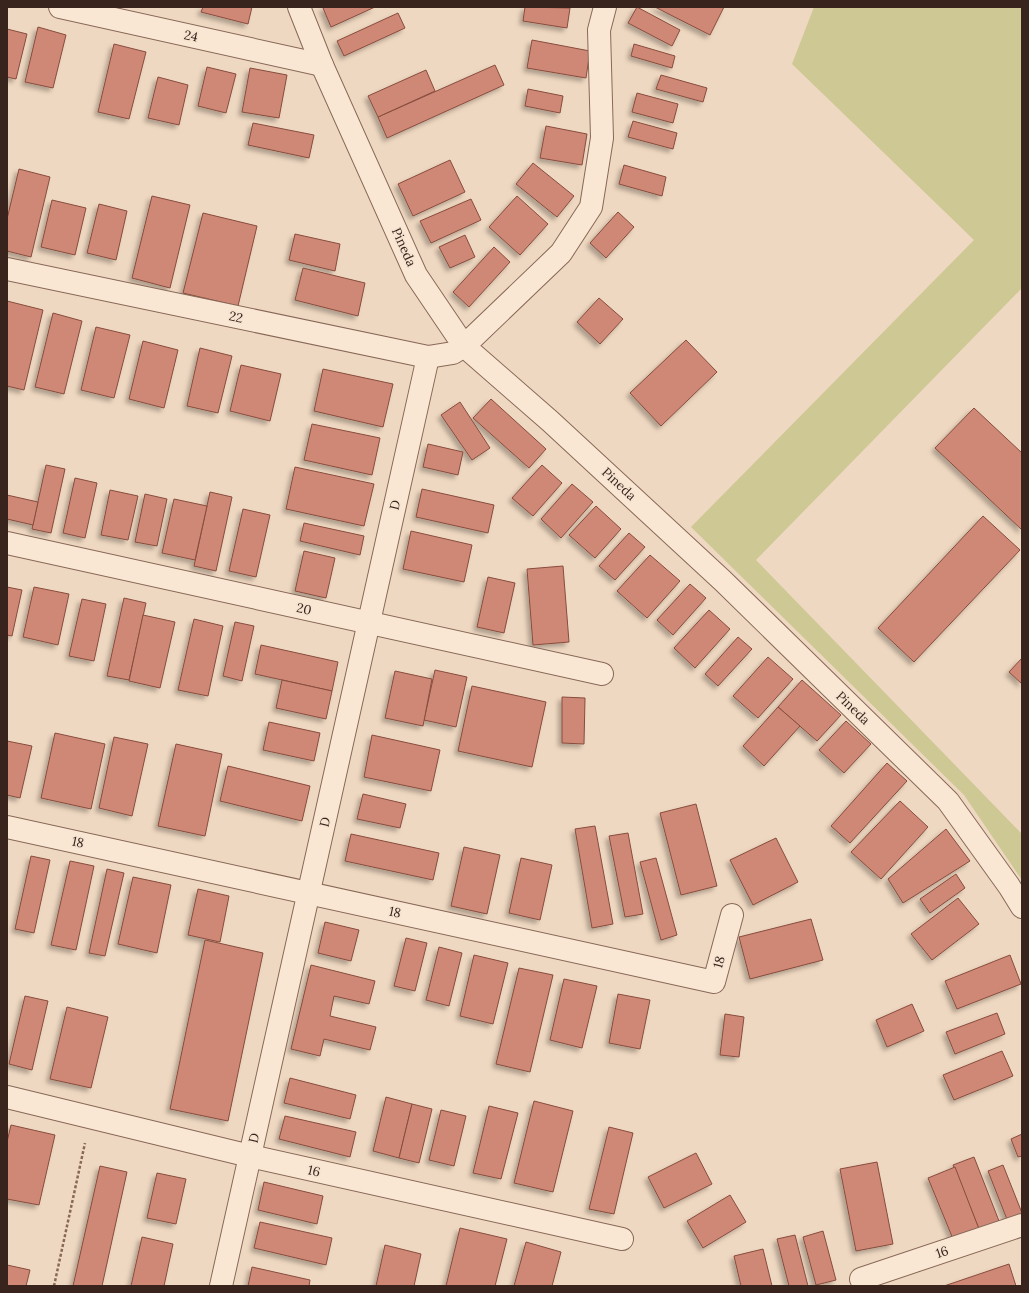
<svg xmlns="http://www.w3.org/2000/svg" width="1029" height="1293" viewBox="0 0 1029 1293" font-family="Lora,serif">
  <defs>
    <filter id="shadow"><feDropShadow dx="-3.5" dy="3.5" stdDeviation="2" flood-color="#0004"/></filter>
  </defs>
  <rect width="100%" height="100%" fill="#efd8c1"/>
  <!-- green -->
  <polygon fill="#cdc894" points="814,7 1022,7 1022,288 756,560 1022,834 1022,880 964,795 691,527 974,240 792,64"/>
  <!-- building -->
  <g fill="#ce8875" stroke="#884c3d" filter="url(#shadow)">
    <polygon points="203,7 252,7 248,24 201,12"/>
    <polygon points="326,7 375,7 331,27 323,8"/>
    <polygon points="525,7 570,8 567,28 523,21"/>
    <polygon points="637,7 680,30 672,46 628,23"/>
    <polygon points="655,7 724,7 710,35"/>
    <polygon points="398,13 405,28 344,56 337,41"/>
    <polygon points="38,27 66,35 53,88 25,82"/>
    <polygon points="7,29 27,34 16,79 7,77"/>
    <polygon points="532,40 590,51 586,78 527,68"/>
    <polygon points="114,44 146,52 129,119 98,112"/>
    <polygon points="634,44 675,56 672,68 631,56"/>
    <polygon points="495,65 504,85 387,138 378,117"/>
    <polygon points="207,67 236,74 226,113 198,106"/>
    <polygon points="250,68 287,75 279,118 242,112"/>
    <polygon points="426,70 435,91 378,117 368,96"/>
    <polygon points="661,75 707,88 703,102 656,89"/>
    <polygon points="158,77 188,85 179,125 148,118"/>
    <polygon points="528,89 563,96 560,113 525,106"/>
    <polygon points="637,93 678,104 673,123 632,112"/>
    <polygon points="633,121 677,133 673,149 628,137"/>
    <polygon points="253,123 314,135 309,158 248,145"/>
    <polygon points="546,126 587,134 582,165 540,158"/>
    <polygon points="450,160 465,192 413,216 398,184"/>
    <polygon points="533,163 574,196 557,217 516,184"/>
    <polygon points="624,165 666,177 662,196 619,184"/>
    <polygon points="19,169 50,177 31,257 7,251 7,219"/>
    <polygon points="152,196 190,205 170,288 132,278"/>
    <polygon points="517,196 548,224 520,255 489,227"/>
    <polygon points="471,199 481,220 431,243 420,221"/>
    <polygon points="52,200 86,208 75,255 41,247"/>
    <polygon points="99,204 127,211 116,260 87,253"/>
    <polygon points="618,212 634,227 606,258 590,243"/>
    <polygon points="203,213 257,226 238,306 183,293"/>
    <polygon points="295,234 340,244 335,271 289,260"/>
    <polygon points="465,235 475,257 450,268 439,247"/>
    <polygon points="494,247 510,262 469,307 453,292"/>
    <polygon points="303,268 365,283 358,316 295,300"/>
    <polygon points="599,298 623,319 600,344 577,322"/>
    <polygon points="7,301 43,310 24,390 7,386"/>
    <polygon points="53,313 82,321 64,394 35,387"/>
    <polygon points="96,327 130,335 114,398 81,390"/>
    <polygon points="686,340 717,372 661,426 630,393"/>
    <polygon points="143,341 178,350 164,408 129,399"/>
    <polygon points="200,348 232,356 218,413 187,406"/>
    <polygon points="241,365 281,374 270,421 230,411"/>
    <polygon points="323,369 393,384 383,427 314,411"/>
    <polygon points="491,399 546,449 529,468 473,418"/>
    <polygon points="460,402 490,448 472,460 441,415"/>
    <polygon points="974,408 1022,453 1022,530 935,448"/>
    <polygon points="312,424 380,438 372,475 304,460"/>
    <polygon points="428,444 463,452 458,475 423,467"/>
    <polygon points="46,465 65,469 51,533 32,529"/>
    <polygon points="542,465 562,483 533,516 512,498"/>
    <polygon points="295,467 374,484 364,526 286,509"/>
    <polygon points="75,478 97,483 85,538 63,533"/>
    <polygon points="572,484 593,502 561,538 541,519"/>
    <polygon points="422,489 494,505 488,533 416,517"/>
    <polygon points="110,490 138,496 128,540 101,535"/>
    <polygon points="210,492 232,497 216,571 194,566"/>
    <polygon points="145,494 167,499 157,546 135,542"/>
    <polygon points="7,495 38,502 33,525 7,519"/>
    <polygon points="174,499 207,506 195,560 162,553"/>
    <polygon points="596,506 621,529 595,558 569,535"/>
    <polygon points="243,509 270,515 256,577 229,571"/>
    <polygon points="983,516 1020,550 914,662 878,628"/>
    <polygon points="304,523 364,536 360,555 300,541"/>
    <polygon points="411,531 472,545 464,582 403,569"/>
    <polygon points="629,533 645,547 615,580 599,566"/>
    <polygon points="304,551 335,558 326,598 295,591"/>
    <polygon points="650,555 680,581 647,618 617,591"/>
    <polygon points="563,566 569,642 533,645 527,569"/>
    <polygon points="488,577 515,583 504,633 477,627"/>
    <polygon points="690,584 706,598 673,635 657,620"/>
    <polygon points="7,587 22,590 12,636 7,635"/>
    <polygon points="34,587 69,594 58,645 23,637"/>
    <polygon points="124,598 146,603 129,680 107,676"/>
    <polygon points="82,599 106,604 94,661 69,656"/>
    <polygon points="709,610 730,629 695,668 674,648"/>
    <polygon points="143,615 175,622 160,688 129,681"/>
    <polygon points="194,619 223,626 208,696 178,690"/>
    <polygon points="235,622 254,626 242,681 223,676"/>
    <polygon points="738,637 752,649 718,686 705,674"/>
    <polygon points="261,645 338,662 332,691 255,674"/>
    <polygon points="768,657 793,679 758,718 733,696"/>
    <polygon points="1022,658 1022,684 1009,672"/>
    <polygon points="435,670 467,677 456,727 424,720"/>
    <polygon points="395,671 432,679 423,726 385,718"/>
    <polygon points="282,680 332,691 326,719 276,708"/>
    <polygon points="802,680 841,715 817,741 778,707"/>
    <polygon points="472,686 546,702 532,767 458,751"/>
    <polygon points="562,697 585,698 584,744 562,743"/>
    <polygon points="778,707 800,726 764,766 743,746"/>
    <polygon points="846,721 871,744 844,773 819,750"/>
    <polygon points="269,722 320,733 314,761 263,750"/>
    <polygon points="55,733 105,744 91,809 41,798"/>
    <polygon points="372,735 440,750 431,791 364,777"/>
    <polygon points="114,737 148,744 132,816 99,808"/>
    <polygon points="7,741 32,746 20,798 7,795"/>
    <polygon points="176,744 222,754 205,836 158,826"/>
    <polygon points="887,763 907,781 850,843 831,826"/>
    <polygon points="228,766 310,786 302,821 220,801"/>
    <polygon points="363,794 406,804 400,828 357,819"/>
    <polygon points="900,801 928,827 881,879 851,852"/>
    <polygon points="696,804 717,886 681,895 660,813"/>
    <polygon points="595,826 613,924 592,928 575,829"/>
    <polygon points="946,829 970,861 903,903 888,879"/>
    <polygon points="628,833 643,914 625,917 609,836"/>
    <polygon points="351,834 439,853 433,880 345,861"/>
    <polygon points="776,838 798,882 753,905 730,860"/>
    <polygon points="464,847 500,855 487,914 451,906"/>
    <polygon points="31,856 50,860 34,933 15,929"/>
    <polygon points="521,858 552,865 540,920 509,913"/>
    <polygon points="656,858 677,935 661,940 640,862"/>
    <polygon points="70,861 94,866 76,950 51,945"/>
    <polygon points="107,869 124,873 105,956 89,953"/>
    <polygon points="956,874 965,888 930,913 920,899"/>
    <polygon points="133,877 171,885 157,953 118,944"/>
    <polygon points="198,889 229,896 220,942 188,935"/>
    <polygon points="958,898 979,924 932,960 911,934"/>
    <polygon points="811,919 823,960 750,979 739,937"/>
    <polygon points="325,922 359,930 351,961 318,953"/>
    <polygon points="406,938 427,943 415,991 394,986"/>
    <polygon points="205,940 263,953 228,1121 170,1109"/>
    <polygon points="439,947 462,953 449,1006 426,1000"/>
    <polygon points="474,955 508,963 493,1024 460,1016"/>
    <polygon points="1010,955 1021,984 957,1009 945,981"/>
    <polygon points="311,965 375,981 369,1004 334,996 330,1016 376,1027 370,1050 324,1039 320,1056 291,1049"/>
    <polygon points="519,968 553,975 530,1072 496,1064"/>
    <polygon points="564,979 597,986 582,1048 550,1040"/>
    <polygon points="618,994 650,1000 640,1049 609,1043"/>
    <polygon points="25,996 48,1001 32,1070 9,1064"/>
    <polygon points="912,1004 924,1031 887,1047 876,1020"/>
    <polygon points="67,1007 108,1017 91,1088 50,1079"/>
    <polygon points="997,1013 1005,1034 955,1054 946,1032"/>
    <polygon points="725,1014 744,1017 739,1057 720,1055"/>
    <polygon points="1002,1051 1013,1076 954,1100 943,1075"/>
    <polygon points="290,1078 356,1095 350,1119 284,1103"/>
    <polygon points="386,1097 412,1104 399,1158 373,1151"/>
    <polygon points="534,1101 573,1111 553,1192 514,1183"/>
    <polygon points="412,1104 432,1109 419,1163 399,1158"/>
    <polygon points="489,1106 518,1113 501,1179 473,1173"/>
    <polygon points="441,1110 466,1116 454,1166 429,1160"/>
    <polygon points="285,1116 356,1132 350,1157 279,1139"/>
    <polygon points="11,1125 55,1135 39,1205 7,1199 7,1142"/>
    <polygon points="609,1127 633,1133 614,1214 589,1209"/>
    <polygon points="1022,1134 1022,1156 1018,1157 1011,1139"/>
    <polygon points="696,1153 712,1184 664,1208 648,1177"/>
    <polygon points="974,1157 999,1221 979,1229 953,1165"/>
    <polygon points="877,1162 893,1244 856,1251 840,1169"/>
    <polygon points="1003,1165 1022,1213 1022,1217 1008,1222 988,1171"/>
    <polygon points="100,1166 127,1172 102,1286 73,1286"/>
    <polygon points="955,1167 979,1229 953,1239 928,1178"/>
    <polygon points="157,1173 186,1179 176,1224 147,1218"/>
    <polygon points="264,1182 323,1196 317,1224 258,1210"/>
    <polygon points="730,1195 746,1222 703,1248 687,1221"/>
    <polygon points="260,1222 332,1238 326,1265 254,1248"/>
    <polygon points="460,1228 507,1239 495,1286 446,1286"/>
    <polygon points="823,1231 836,1280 816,1285 803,1237"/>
    <polygon points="795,1235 808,1286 789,1286 777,1239"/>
    <polygon points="142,1237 173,1244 164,1286 131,1286"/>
    <polygon points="526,1242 561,1252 552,1286 514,1286"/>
    <polygon points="385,1245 421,1254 414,1286 376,1286"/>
    <polygon points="763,1249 772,1286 741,1286 734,1256"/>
    <polygon points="1009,1264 1016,1286 944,1286"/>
    <polygon points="7,1265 30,1270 26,1286 7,1286"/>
    <polygon points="252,1267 310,1280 309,1286 248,1286"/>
  </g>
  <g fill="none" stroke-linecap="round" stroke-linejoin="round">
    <!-- minor casing -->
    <g stroke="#886858" stroke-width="24">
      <g id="minor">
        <polyline points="60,7 322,65"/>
        <polyline points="7,269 428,357 453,353 464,346 561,253 591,207 602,138 599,30 605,7"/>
        <polyline points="7,543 602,674"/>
        <polyline points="7,827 714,982 732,915"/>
        <polyline points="7,1097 250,1156 622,1239"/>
        <polyline points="861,1279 1022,1225"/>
        <polyline points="221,1286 428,357"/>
      </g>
    </g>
    <!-- tertiary casing -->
    <g stroke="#886858" stroke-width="24">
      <polyline id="tertiary" points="299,7 322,65 416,275 464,346 550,421 723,581 948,801 1009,886 1022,907"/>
    </g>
    <!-- path -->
    <polyline stroke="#886858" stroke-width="2.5" stroke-dasharray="3 2" stroke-linecap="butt" points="54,1286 85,1143"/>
    <!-- minor -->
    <use href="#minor" stroke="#f9e7d4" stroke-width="22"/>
    <!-- tertiary -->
    <use href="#tertiary" stroke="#f9e7d4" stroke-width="22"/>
  </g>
  <g text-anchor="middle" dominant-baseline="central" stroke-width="3.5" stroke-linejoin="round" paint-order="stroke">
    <!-- street labels -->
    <g font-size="13" fill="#38241d" stroke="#f6e4d0">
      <text transform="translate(191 36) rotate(12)">24</text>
      <text transform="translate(404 247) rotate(66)">Pineda</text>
      <text transform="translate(236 317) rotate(12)">22</text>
      <text transform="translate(619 484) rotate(43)">Pineda</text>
      <text transform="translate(395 505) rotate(-77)">D</text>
      <text transform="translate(304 609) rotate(12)">20</text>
      <text transform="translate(853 708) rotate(44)">Pineda</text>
      <text transform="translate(325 822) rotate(-77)">D</text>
      <text transform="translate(78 842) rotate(12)">18</text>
      <text transform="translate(395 912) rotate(12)">18</text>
      <text transform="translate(719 962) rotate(-75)">18</text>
      <text transform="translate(254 1138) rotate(-77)">D</text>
      <text transform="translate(314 1171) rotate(13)">16</text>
      <text transform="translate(942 1252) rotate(-19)">16</text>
    </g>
  </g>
  <!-- border -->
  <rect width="1029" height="1293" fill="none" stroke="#38241d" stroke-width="16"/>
</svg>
